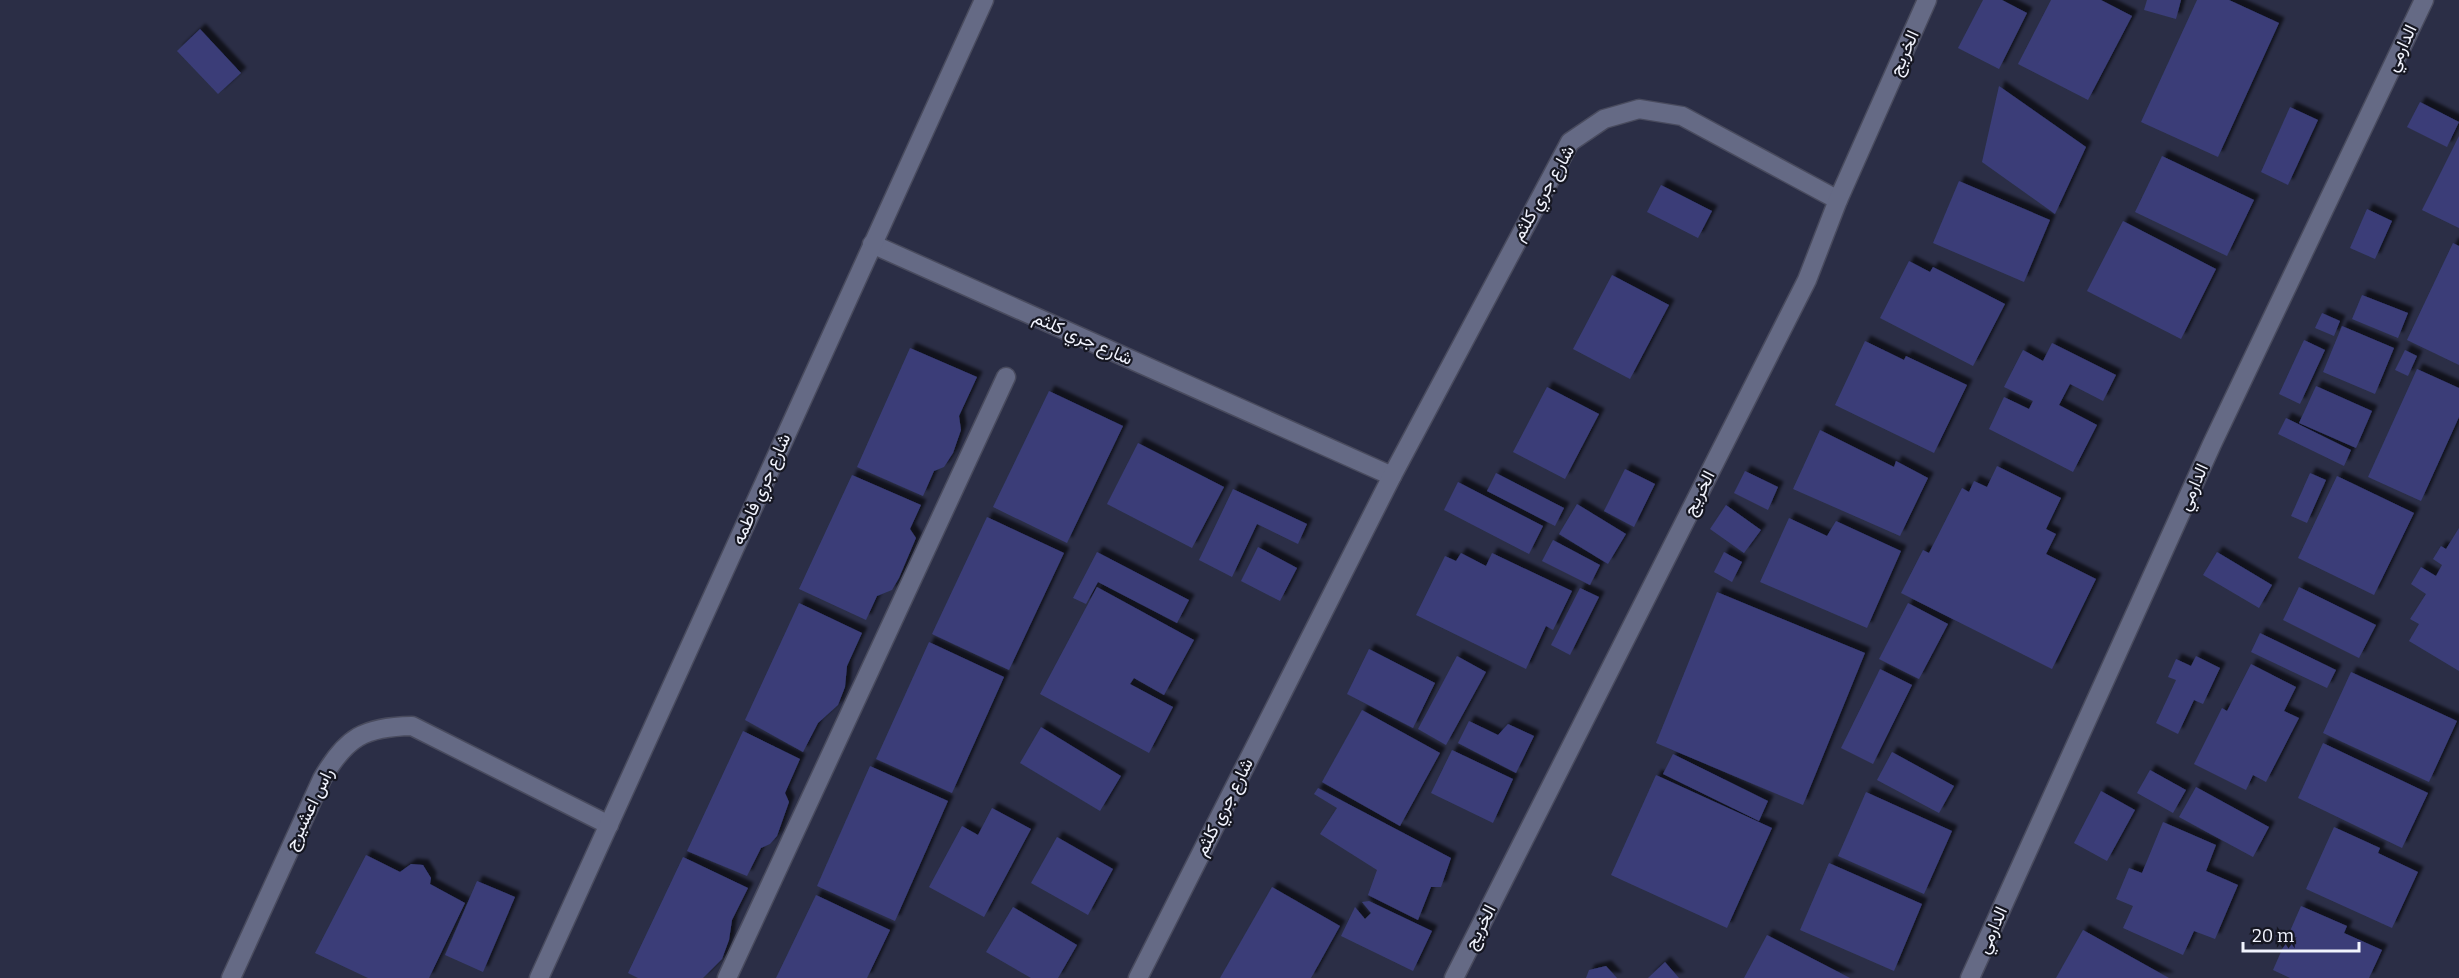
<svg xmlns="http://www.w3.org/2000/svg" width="2459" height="978" viewBox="0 0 2459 978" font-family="Bitter,Vazirmatn,serif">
  <defs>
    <filter id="shadow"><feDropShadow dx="5.5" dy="-5.5" stdDeviation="1.5" flood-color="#0009"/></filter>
  </defs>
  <rect width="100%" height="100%" fill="#2b2e46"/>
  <!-- building -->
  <g fill="#3a3e78" filter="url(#shadow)">
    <polygon points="1983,0 2002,0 2027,13 1999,69 1958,48"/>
    <polygon points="2051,0 2101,0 2132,16 2088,100 2018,64"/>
    <polygon points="2147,0 2181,0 2176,19 2144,10"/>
    <polygon points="2197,0 2229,0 2279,23 2218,157 2141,122"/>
    <polygon points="200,29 241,73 218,94 177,51"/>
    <polygon points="1999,86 2086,147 2055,214 1982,162"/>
    <polygon points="2420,102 2459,122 2447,147 2407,127"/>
    <polygon points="2290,107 2318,120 2288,185 2261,172"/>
    <polygon points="2459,136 2459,228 2422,210"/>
    <polygon points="2162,156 2254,200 2227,256 2135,212"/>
    <polygon points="1959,181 2050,220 2024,282 1933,243"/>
    <polygon points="1661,185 1712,211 1698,238 1647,212"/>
    <polygon points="2367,209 2392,221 2375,259 2350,248"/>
    <polygon points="2123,221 2216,269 2181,339 2087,291"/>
    <polygon points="2453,243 2459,246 2459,365 2407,340"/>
    <polygon points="1909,261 1930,272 1933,267 2005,304 1973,366 1880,318"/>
    <polygon points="1612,275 1669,305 1630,379 1573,349"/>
    <polygon points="2362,295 2408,313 2398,338 2352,319"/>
    <polygon points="2322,313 2340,321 2334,336 2315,328"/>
    <polygon points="2342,326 2394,348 2375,394 2323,372"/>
    <polygon points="2304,340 2325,350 2300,404 2279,394"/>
    <polygon points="1865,341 1904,360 1906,356 1967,385 1934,453 1835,405"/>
    <polygon points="2052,343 2116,375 2103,401 2070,384 2059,405 2097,425 2073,472 1989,429 2004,397 2029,409 2033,401 2004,387 2023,350 2043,361"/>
    <polygon points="910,348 977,377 959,416 961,430 953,453 944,467 934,471 923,496 857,467"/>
    <polygon points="2405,350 2417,356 2408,376 2395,370"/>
    <polygon points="2417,369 2459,388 2459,417 2421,501 2368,477"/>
    <polygon points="2316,386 2372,411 2356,448 2299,423"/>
    <polygon points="1547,387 1599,414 1565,479 1513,452"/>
    <polygon points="1049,391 1123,426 1067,543 993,507"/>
    <polygon points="2286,418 2351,450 2344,466 2278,434"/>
    <polygon points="1820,430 1894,467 1896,461 1928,478 1900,536 1793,489"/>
    <polygon points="1138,443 1224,487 1192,548 1107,504"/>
    <polygon points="1997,466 2061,498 2046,529 2056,534 2046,554 2096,579 2052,669 1901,593 1923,550 1929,553 1962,488 1969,492 1974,481 1987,487"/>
    <polygon points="1625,469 1655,484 1634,527 1604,511"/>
    <polygon points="1745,471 1778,487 1768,510 1734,493"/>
    <polygon points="1496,473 1564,508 1555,526 1487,491"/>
    <polygon points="2310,473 2326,480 2307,523 2291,516"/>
    <polygon points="852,475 921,505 910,529 916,538 899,578 892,590 877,596 866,620 799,589"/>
    <polygon points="2337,476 2414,513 2374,595 2298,558"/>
    <polygon points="1458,482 1543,526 1529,554 1444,510"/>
    <polygon points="1233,489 1307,524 1298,544 1257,524 1232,577 1199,560"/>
    <polygon points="1577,504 1626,534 1608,564 1559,534"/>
    <polygon points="1726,505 1761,530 1744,553 1710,529"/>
    <polygon points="987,517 1064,553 1009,670 932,634"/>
    <polygon points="1789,518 1827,536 1836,521 1901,551 1867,628 1760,582"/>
    <polygon points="2459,528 2459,671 2409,641 2419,624 2410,619 2426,594 2411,584 2421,567 2436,576 2442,565 2433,559 2441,546 2446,549"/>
    <polygon points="1553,540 1600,565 1590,585 1542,561"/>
    <polygon points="1258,547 1297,568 1280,601 1241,581"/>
    <polygon points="1097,552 1189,600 1177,623 1098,582 1086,604 1073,598"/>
    <polygon points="1724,552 1742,562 1732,582 1714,572"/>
    <polygon points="2217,552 2272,585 2259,608 2203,575"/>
    <polygon points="1461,553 1486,566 1492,553 1572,591 1553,630 1546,626 1526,669 1416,615 1445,556 1456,561"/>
    <polygon points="1097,587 1194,640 1164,695 1134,678 1130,684 1173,707 1149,753 1040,694"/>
    <polygon points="2299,587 2376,625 2359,658 2283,620"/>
    <polygon points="1580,588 1599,597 1570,655 1551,645"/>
    <polygon points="1717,592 1865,653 1803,805 1656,743"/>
    <polygon points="799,603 862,633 847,666 845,687 838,705 818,723 803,752 745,720"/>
    <polygon points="1908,603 1948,624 1919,679 1879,659"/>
    <polygon points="2260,633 2336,670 2327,688 2251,652"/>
    <polygon points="929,642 1004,677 952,793 876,759"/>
    <polygon points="1369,649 1435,683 1413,728 1347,694"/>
    <polygon points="1457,656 1486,672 1446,745 1418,729"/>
    <polygon points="2196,656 2220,668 2203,704 2194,700 2178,734 2156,723 2176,680 2168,677 2176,659 2191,666"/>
    <polygon points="2251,664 2296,687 2284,711 2299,718 2266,782 2253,775 2246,790 2194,764 2222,708 2227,711"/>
    <polygon points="1880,669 1912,685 1873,764 1841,748"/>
    <polygon points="2351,672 2457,721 2429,782 2323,733"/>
    <polygon points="1362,710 1440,753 1400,826 1322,782"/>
    <polygon points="1469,721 1498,735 1508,724 1534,736 1516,773 1458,743"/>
    <polygon points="1041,727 1121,776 1100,811 1020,763"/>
    <polygon points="743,731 800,759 785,793 789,802 777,836 770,844 761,848 747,876 687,851"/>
    <polygon points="2323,743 2428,793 2402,848 2298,798"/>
    <polygon points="1452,750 1513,779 1493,823 1431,793"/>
    <polygon points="1892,752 1954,786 1939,813 1877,780"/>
    <polygon points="1673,754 1768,801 1759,821 1663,774"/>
    <polygon points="870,766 948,801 895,921 817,886"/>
    <polygon points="2150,770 2186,790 2173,813 2137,793"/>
    <polygon points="1656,775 1772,828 1727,928 1611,875"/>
    <polygon points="2196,787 2269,827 2253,857 2179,817"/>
    <polygon points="1318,788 1451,858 1441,887 1431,887 1418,920 1368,895 1377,870 1320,834 1337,808 1314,794"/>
    <polygon points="2101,791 2135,810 2107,861 2074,843"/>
    <polygon points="1866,792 1952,831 1924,894 1838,856"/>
    <polygon points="992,808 1031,829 984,917 929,887 962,826 978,835"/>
    <polygon points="2163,822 2216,845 2206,871 2238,885 2215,939 2194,931 2183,955 2123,928 2133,906 2116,899 2129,868 2142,873"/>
    <polygon points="2334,827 2380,848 2378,853 2418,872 2392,928 2306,889"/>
    <polygon points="1057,837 1113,869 1088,915 1031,883"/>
    <polygon points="366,855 400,872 411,864 423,865 431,878 430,884 465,903 429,978 368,978 315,953"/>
    <polygon points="683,857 748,888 732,920 729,940 722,959 703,978 638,978 628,973"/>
    <polygon points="1829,863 1922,904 1894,971 1800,930"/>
    <polygon points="477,881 515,897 483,972 445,955"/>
    <polygon points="1272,887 1340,926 1311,978 1220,978"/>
    <polygon points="816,895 890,930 867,978 776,978"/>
    <polygon points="1369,901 1432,931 1413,971 1341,936 1355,907 1365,919 1371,913 1362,902"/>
    <polygon points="2301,906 2347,926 2344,933 2382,950 2369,978 2290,978 2273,970"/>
    <polygon points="1013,907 1077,945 1058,978 1031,978 986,952"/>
    <polygon points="2083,930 2169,978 2056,978"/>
    <polygon points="1767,935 1850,978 1744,978"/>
    <polygon points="1665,962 1679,978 1648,978"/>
    <polygon points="1606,966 1617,978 1586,978 1589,970"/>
  </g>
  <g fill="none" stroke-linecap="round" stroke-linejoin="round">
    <!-- minor casing -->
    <g stroke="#494b5e" stroke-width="21">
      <g id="minor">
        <polyline points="872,244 1392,476"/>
        <path d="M231 978 322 779C346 737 364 727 412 726L609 825"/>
        <polyline points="539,978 984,0"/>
        <polyline points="727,978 1006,377"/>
        <polyline points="1138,978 1392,476 1570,142 1604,119 1639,109 1682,116 1838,200"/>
        <polyline points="1454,978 1807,280 1838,200 1927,0"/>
        <polyline points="1970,978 2212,444 2424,0"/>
      </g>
    </g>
    <!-- minor -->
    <use href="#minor" stroke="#656a85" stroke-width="18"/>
  </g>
  <g text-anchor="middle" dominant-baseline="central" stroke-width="4.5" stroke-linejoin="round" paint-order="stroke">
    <!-- street labels -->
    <g font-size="18" fill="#f1f3fd" stroke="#161722">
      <text transform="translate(2401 48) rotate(-65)">الدارمي</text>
      <text transform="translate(1904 53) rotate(-66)">الخريج</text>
      <text transform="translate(1543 193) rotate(-60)">شارع جري كلثم</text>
      <text transform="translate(1083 338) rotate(24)">شارع جري كلثم</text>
      <text transform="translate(2193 487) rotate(-66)">الدارمي</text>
      <text transform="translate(761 489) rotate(-66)">شارع جري فاطمه</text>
      <text transform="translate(1699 493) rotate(-63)">الخريج</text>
      <text transform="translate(1224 807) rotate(-63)">شارع جري كلثم</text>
      <text transform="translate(309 809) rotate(-64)">راس اعشيرج</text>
      <text transform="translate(1480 927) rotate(-63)">الخريج</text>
      <text transform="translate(1992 930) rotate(-66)">الدارمي</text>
    </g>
  </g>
  <!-- scale -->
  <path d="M2243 942v9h116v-9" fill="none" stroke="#f1f3fd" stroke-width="3"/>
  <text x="2252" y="942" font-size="18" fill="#f1f3fd" stroke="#161722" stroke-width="4.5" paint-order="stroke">20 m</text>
</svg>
